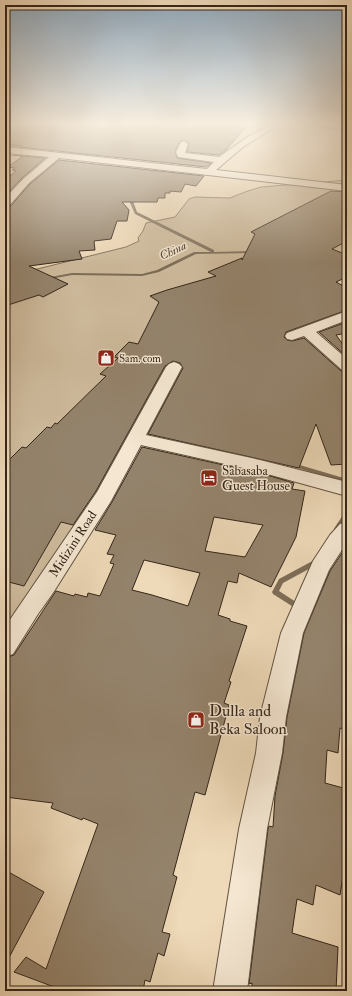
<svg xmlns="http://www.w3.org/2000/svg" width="352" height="996" viewBox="0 0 352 996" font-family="'IM FELL Double Pica',serif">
  <rect width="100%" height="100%" fill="#eed9b8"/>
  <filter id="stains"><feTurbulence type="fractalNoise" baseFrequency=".005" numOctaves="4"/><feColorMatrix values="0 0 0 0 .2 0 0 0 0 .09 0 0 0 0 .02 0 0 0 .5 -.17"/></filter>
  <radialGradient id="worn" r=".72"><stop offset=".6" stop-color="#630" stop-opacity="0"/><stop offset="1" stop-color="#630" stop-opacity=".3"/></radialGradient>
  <!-- green -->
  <g fill="#cebb9d" stroke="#80705c">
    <polygon points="303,124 347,124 347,131"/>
    <polygon points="347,180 347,265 183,387 55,561 5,634 5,277 126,247 139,241 138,238 143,231 146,223 175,217 189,199 195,197 230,198 245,192 261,187"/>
  </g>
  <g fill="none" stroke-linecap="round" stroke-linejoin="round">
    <!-- stream -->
    <g fill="#7d6d58" fill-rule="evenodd">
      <polygon points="5,145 27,146 44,152 43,153 27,148 5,147"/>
      <polygon points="55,152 99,154 100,155 99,156 56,154"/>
      <polygon points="129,195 131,196 137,212 214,250 214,252 253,251 255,252 253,253 196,254 159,272 142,276 72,275 45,280 45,278 72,273 142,274 157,270 194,252 211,252 135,214 127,196"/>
      <polygon points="293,463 347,479 347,483 291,466 290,465"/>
      <polygon points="258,471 287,477 290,479 287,481 256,474 255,473 256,472"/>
      <polygon points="345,512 347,512 347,519 339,531 335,531 334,529 335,527"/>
      <polygon points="318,558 320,559 321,561 320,563 283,583 279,591 299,604 300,606 299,608 297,609 295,608 273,594 272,592 279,579"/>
    </g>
  </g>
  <!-- building -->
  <g fill="#94836c" stroke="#33261a" fill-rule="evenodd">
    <polygon points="12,124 225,124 245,128 226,150 219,155 187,152 189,143 184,140 180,141 175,151 177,158 211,163 206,167 20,147 22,146 5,144"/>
    <polygon points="12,155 45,158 22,178 5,196 5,180 16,171 12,170 15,168 8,167 23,156"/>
    <polygon points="59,160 204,176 196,186 185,184 181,192 170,191 170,193 165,193 165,198 158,198 157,202 122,202 129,210 127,221 117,221 111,239 94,241 95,250 79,251 82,259 29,266 68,284 43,297 39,295 5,306 5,208 10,207 30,184"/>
    <polygon points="331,191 347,192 347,241 332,249 347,255 347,277 336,282 347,288 347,310 286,332 284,337 287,340 292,341 304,338 341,371 347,373 347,464 331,465 316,424 299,468 148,434 183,368 180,363 173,361 165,366 96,491 73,525 61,522 24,586 5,581 5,464 22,447 26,448 47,427 51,428 55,423 57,424 106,376 100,374 118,358 114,357 129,342 138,344 159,302 150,296 167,290 216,276 208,272 242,258 242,260 255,234 251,232"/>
    <polygon points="347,322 347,333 336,335 347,350 347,357 319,332"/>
    <path d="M142 447 260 473 294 483 292 489 305 491 296 537 271 587 239 573 237 583 228 581 218 615 230 619V621L247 626 229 681 231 682 224 703 229 705 205 795 195 792 173 875 177 877 162 932 170 934 164 956 158 953 150 982 145 980 143 991H65L14 972 26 957 46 969 98 824 83 818 82 820 51 808 53 803 5 797V658L14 655 56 591 74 596 75 594 87 597 88 593 100 596 114 564 110 563 114 555 107 554 116 535 95 530 112 502ZM214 517 263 525 245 557 205 551ZM144 560 200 573 188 606 152 595 132 590Z"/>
    <polygon points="342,553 347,555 347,730 340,728 338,753 327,750 325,783 347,789 347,850 340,895 316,885 313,905 297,899 292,933 338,947 336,991 252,991 252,983 249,984 268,829 269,826 273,827 275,796 283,753 287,717 304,633 330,571"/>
    <polygon points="5,870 44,892 5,965"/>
  </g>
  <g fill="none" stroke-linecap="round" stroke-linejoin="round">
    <!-- minor casing -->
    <g stroke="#625342" stroke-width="2">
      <g id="minor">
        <polygon points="271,124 280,124 243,147 216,170 347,185 347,191 59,158 29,183 9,206 5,207 5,198 23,179 49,157 5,153 5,147 207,169 214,162 178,157 176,152 181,142 184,141 188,144 185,153 219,157 246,138"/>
        <polygon points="347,311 347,320 316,332 347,359 347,372 342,370 304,336 292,340 287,339 285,336 287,333"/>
        <polygon points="174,362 179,364 182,367 146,435 260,460 347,482 347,496 260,472 141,445 111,501 53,593 38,614 13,654 5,657 5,627 97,492 166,367 169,364"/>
        <polygon points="347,522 347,542 329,570 303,633 286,717 282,753 267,829 247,991 213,991 239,829 256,753 260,717 281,633 313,561 330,535 340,524"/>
      </g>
    </g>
    <!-- minor -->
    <use href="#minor" fill="#f4e6d1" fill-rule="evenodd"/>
  </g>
  <!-- sky -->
  <linearGradient id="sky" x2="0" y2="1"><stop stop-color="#91aabf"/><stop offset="0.47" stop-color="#f7eedf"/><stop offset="1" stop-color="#f7eedf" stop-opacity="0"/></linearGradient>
  <rect width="352" height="263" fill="url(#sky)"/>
  <!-- icons -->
  <defs>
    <g id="shop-square" transform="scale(0.9)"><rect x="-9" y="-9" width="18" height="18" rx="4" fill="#8f2418" stroke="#f4e6d1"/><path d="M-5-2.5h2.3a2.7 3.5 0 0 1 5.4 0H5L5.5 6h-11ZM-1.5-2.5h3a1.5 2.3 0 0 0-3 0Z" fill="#fff"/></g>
    <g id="hotel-square" transform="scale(0.9)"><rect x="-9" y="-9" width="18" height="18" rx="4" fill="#8f2418" stroke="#f4e6d1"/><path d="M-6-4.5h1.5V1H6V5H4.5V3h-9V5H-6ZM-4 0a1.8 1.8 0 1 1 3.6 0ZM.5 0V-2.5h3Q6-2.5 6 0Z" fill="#fff"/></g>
  </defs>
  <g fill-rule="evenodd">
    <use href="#shop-square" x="106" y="358"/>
    <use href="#hotel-square" x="209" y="478"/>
    <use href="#shop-square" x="196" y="720"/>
  </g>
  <g text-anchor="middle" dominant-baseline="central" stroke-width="3" stroke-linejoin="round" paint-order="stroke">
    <!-- far-poi labels -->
    <g font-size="11" fill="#33261a" stroke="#f4e6d1" text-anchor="start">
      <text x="119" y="358">Sam. com</text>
    </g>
    <!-- far-water labels -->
    <g font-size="12" font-style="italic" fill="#584939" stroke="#f4e6d1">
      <text transform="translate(173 251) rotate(-25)">China</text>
    </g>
    <!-- poi labels -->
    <g font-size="13" fill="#33261a" stroke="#f4e6d1" text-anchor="start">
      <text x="222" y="471">Sabasaba<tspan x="222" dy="15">Guest House</tspan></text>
    </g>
    <!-- street labels -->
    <g font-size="13" fill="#33261a" stroke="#f4e6d1">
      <text transform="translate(73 544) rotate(-57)">Midizini Road</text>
    </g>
    <!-- near-poi labels -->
    <g font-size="16" fill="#33261a" stroke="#f4e6d1" text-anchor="start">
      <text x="209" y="711">Dulla and<tspan x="209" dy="18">Beka Saloon</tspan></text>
    </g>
  </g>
  <!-- margin -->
  <rect width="352" height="996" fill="none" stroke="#eed9b8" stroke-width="20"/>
  <rect x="6" y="6" width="340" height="984" fill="none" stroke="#33261a" stroke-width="2"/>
  <rect x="10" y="10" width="332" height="976" fill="none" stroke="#33261a"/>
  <rect width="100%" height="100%" filter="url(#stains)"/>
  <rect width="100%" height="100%" fill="url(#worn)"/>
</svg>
